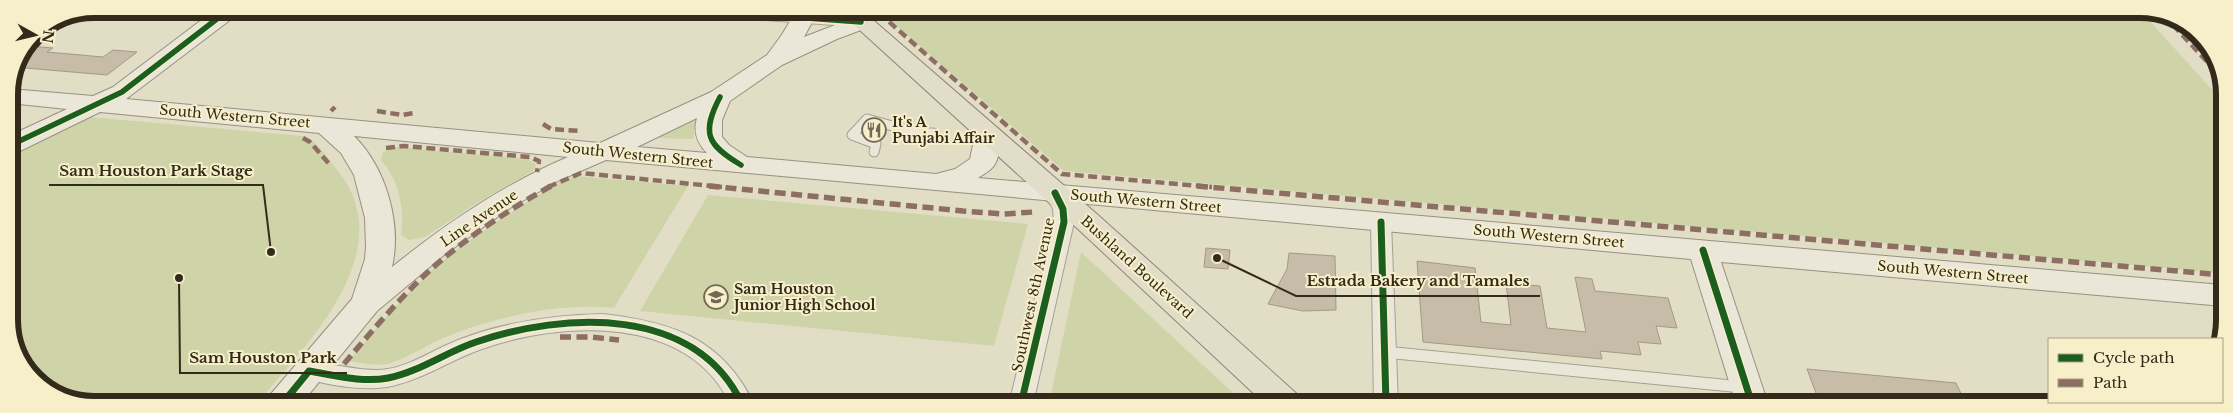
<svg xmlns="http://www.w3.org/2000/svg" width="2233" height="413" viewBox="0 0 2233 413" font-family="'Libre Baskerville',serif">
  <rect width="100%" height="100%" fill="#e2dec6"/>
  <!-- green -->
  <g fill="#ced4a8">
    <polygon points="2140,10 2223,102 2223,273 1064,171 882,13"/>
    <path d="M89 117 303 136C319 142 327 158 338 171 402 251 306 346 256 404L82 403 37 383 12 341 9 155Z"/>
    <polygon points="696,118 693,139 658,138 659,136"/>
    <path d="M397 147 527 159 536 164 535 169 531 172 472 206 425 237 409 240 401 235C405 209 399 180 381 160L383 152Z"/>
    <path d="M577 176 688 186 614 308C559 303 504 315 453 334 433 341 405 360 387 364 375 366 361 363 349 361 374 330 401 299 431 271 456 248 486 229 514 211 534 198 554 183 577 176Z"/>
    <polygon points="708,195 1028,224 994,346 640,311"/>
    <polygon points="1081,252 1245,404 1049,404"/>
  </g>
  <!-- building -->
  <g fill="#c6bca7" stroke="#a29986">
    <polygon points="29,46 53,48 47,52 103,57 113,50 137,52 107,75 14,67 15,61 22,50"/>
    <polygon points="869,126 886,131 879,139 863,132"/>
    <polygon points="1206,248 1230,250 1228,269 1204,267"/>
    <polygon points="1289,253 1335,256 1336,310 1303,311 1268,304 1287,269"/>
    <polygon points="1417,261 1475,268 1481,322 1511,325 1506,283 1540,286 1547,328 1586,332 1575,277 1592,279 1595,291 1668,298 1677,328 1656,326 1661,344 1638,342 1641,355 1600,351 1602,359 1423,342"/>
    <polygon points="1807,369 1956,383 1966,404 1820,404"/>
  </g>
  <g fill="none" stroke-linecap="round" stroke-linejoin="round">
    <!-- lane-far1 casing -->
    <g stroke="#a6a190" stroke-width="11">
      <polyline id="lane-far1" points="874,152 876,144 852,135 867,119 918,133 933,133"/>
    </g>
    <!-- lane casing -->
    <g stroke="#a6a190" stroke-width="13">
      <polyline id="lane" points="1385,352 1742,387"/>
    </g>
    <!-- street casing -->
    <g stroke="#a6a190" stroke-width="2">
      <g id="street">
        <polygon points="730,13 807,13 861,17 867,18 869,22 867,26 861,27 738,18 732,16"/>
        <polygon points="2179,22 2196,30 2208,50 2199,50 2180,29 2178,25"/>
        <path d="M1055 187 1062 188C1069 200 1073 209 1074 222L1033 404H1009L1054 222 1053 209 1045 193 1048 188Z"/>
        <polygon points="1381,215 1388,217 1391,222 1398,404 1374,404 1371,222 1374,217"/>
        <path d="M603 314C672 322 722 338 754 404H730C688 314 561 321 482 349 450 360 421 381 387 387 361 391 326 385 301 377L297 371 301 365C324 358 360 374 388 369 412 365 435 349 458 340 504 322 554 315 603 314Z"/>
      </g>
    </g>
    <!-- secondary casing -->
    <g stroke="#969180" stroke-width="2">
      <path id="secondary" d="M795 13H817L804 37 861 15 869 17 872 22 869 27 837 39 782 65 730 101 722 120V137L729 145 747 157 936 174 955 169 970 159 973 145 969 129 973 124 982 121 991 124C999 135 1003 158 991 169 988 172 982 175 978 178L2223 285V306L1721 262 1768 404H1736L1691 259 606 160 560 180 510 208 444 255 377 311 301 404H266L270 395 352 299 365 259 366 247 365 218 354 175 341 153 319 133 100 112 18 152 9 154V136L67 109 9 103 10 89 93 96 113 87 208 15H233L230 20 126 99 600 143 711 92 767 55 781 36ZM697 118C693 132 697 143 707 153L637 147ZM354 136 568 157C504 184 447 223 392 267 402 223 386 168 354 136Z"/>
    </g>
    <!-- primary casing -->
    <g stroke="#8c8777" stroke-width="2">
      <polygon id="primary" points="841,13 865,13 1098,215 1298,395 1302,404 1265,404 1078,229"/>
    </g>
    <!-- lane-far1 -->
    <use href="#lane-far1" stroke="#eae6d8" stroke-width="9"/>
    <!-- lane -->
    <use href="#lane" stroke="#eae6d8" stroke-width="11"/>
    <!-- street -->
    <use href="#street" fill="#eae6d8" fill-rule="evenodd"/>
    <!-- secondary -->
    <use href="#secondary" fill="#eae6d8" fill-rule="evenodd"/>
    <!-- primary -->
    <use href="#primary" fill="#e1ddc9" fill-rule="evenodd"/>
    <!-- quiet-far1 -->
    <g stroke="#8d6e63" stroke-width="4.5" stroke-dasharray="9 4.5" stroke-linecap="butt">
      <polyline points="879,13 1062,174 1212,187"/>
      <polyline points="2164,15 2223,79"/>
      <polyline points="331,111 335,107"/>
      <polyline points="377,111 402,115 414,113"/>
      <polyline points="543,124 551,129 580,131"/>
      <polyline points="303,138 310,142 331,166"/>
      <polyline points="386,148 404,146 530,157 539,161 537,172"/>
      <polyline points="548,187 581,173 722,187"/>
    </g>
    <!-- quiet -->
    <g stroke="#8d6e63" stroke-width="5.5" stroke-dasharray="11 5.5" stroke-linecap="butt">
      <polyline points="709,186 963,211 1004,214 1034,212"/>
      <polyline points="1197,186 2223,275"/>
      <polyline points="560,337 591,337 619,340"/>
      <path d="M344 364C371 332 398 300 429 271 463 240 511 208 551 186"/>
    </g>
    <!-- cycleway-far1 casing -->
    <g stroke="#f6efca" stroke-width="8">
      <g id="cycleway-far1">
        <polyline points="738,13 861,22"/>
        <path d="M720 97C701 133 707 145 741 165"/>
        <polyline points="9,146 122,92 222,15"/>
      </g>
    </g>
    <!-- cycleway casing -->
    <g stroke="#f6efca" stroke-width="10">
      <g id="cycleway">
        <polyline points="1381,222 1386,404"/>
        <polyline points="1703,250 1752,404"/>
        <path d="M282 404 309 371C334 375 362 383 388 378 419 372 446 352 476 342 564 312 695 305 742 404"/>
        <polyline points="1021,404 1064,222 1063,209 1055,193"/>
      </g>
    </g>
    <!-- cycleway-far1 -->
    <use href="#cycleway-far1" stroke="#1b5e20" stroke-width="5.5"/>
    <!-- cycleway -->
    <use href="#cycleway" stroke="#1b5e20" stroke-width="7"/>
  </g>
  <!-- icons -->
  <defs>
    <g id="restaurant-ring" transform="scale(1.25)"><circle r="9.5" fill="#f6efca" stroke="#716956" stroke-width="1.5"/><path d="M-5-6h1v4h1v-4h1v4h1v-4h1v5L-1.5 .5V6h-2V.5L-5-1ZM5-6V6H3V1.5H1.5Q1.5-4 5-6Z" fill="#716956"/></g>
    <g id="school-ring" transform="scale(1.25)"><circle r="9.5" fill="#f6efca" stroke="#716956" stroke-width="1.5"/><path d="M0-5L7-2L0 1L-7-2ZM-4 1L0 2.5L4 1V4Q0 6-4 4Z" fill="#716956"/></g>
  </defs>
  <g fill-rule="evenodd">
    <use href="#restaurant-ring" x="874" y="130"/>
    <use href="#school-ring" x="716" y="297"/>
  </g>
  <g text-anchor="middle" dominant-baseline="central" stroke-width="4" stroke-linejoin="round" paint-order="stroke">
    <!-- street labels -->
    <g font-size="14" fill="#342a1a" stroke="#f6efca">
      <text transform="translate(235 116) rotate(5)">South Western Street</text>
      <text transform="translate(638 155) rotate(6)">South Western Street</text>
      <text transform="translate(1146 201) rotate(5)">South Western Street</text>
      <text transform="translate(479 218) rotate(-34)">Line Avenue</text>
      <text transform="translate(1549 236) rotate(5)">South Western Street</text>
      <text transform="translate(1137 267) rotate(42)">Bushland Boulevard</text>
      <text transform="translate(1953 272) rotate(5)">South Western Street</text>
      <text transform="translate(1033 295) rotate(-78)">Southwest 8th Avenue</text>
    </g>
    <!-- poi labels -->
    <g font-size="14" font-weight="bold" fill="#342a1a" stroke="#f6efca" text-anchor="start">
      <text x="892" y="122">It's A<tspan x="892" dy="16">Punjabi Affair</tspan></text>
      <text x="734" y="289">Sam Houston<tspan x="734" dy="16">Junior High School</tspan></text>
    </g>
  </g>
  <!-- crop -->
  <path d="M0 0H2233V413H0ZM94 18H2140A76 76 0 0 1 2216 94V320A76 76 0 0 1 2140 396H94A76 76 0 0 1 18 320V94A76 76 0 0 1 94 18Z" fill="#f6efca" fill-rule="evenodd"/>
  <path fill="none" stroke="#342a1a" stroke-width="6" d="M94 18H2140A76 76 0 0 1 2216 94V320A76 76 0 0 1 2140 396H94A76 76 0 0 1 18 320V94A76 76 0 0 1 94 18Z"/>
  <!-- callouts -->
  <path fill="none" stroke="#342a1a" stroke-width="2" d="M271 252L263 185H49M1217 258L1296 296H1540M179 278L180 373H347"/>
  <g fill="#342a1a" stroke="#f6efca" stroke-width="2">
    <circle cx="271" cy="252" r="5"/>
    <circle cx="1217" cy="258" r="5"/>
    <circle cx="179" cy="278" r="5"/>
  </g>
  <g font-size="15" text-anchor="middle" font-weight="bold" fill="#342a1a" stroke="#f6efca" stroke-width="4" stroke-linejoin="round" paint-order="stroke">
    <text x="156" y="176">Sam Houston Park Stage</text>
    <text x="1418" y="286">Estrada Bakery and Tamales</text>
    <text x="263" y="363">Sam Houston Park</text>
  </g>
  <!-- legend -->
  <rect x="2048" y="338" width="175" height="65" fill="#f6efca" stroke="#a8a084"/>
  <rect x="2058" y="354" width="25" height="8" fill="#1b5e20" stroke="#a8a084"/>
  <text x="2093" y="363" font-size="15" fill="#342a1a">Cycle path</text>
  <rect x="2058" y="379" width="25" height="8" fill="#8d6e63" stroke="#a8a084"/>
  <text x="2093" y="388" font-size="15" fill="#342a1a">Path</text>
  <!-- north arrow -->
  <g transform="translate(35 35) rotate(98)" stroke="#f6efca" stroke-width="4" paint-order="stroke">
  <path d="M0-4L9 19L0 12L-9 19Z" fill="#342a1a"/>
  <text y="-8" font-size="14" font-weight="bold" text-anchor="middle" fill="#342a1a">N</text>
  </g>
</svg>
